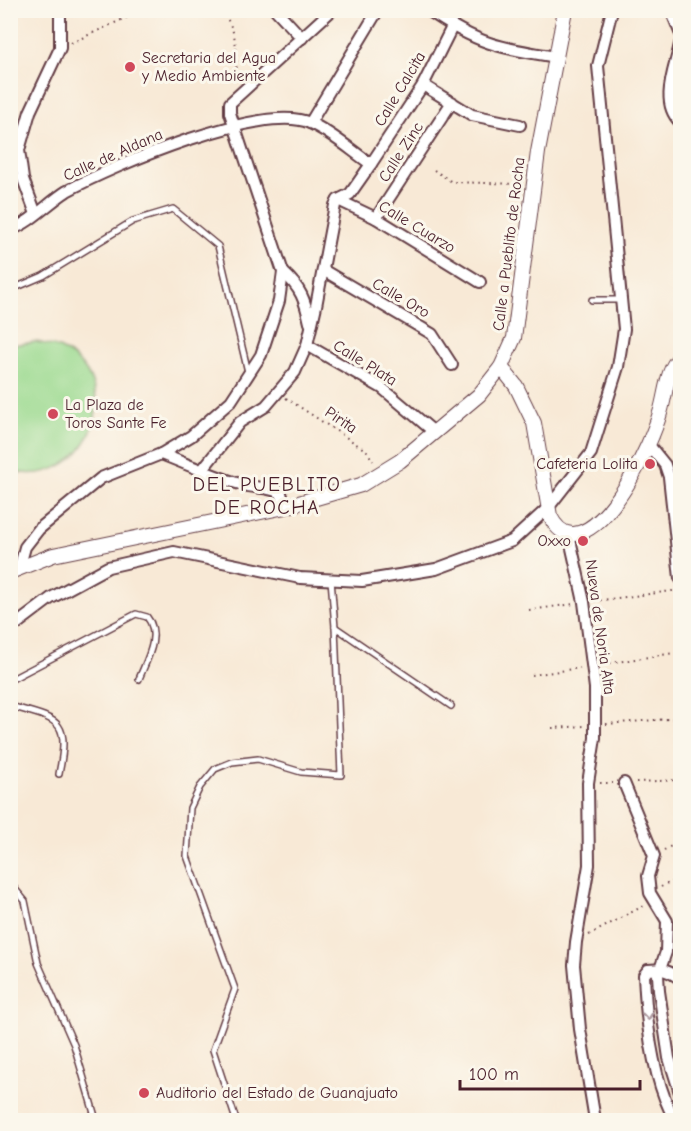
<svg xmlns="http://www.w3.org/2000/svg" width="691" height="1131" viewBox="0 0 691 1131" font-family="'Comic Neue',sans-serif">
  <rect width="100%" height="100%" fill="#fbf7ec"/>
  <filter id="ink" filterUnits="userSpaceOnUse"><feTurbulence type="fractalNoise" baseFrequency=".0167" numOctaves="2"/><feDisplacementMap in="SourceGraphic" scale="12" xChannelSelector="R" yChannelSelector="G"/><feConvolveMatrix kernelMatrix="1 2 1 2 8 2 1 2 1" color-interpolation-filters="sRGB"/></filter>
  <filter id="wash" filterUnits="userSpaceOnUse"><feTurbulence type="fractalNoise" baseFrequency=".008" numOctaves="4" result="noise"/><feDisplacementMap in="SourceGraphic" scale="24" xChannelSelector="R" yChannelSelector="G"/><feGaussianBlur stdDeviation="1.35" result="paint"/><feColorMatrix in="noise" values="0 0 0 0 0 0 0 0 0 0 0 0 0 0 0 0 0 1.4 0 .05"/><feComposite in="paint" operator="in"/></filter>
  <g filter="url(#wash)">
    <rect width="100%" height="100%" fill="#f8e9d6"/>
    <!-- green -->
    <path fill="#9ad98e" stroke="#727c5c" stroke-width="1.5" d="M37 342C44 344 52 345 59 348 131 383 89 491 11 471V345Z"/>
  </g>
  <g filter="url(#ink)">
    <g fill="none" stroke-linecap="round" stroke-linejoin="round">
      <!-- service casing -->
      <g stroke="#643d45" stroke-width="8">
        <g id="service">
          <polyline points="10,290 43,276 133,221 173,209 218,246 248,372"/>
          <polyline points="592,300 621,300"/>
          <polyline points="335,627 451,706"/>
          <path d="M10 680 136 614 147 617C162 635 146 661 139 679"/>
          <path d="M10 706C60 720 70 719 59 774"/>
          <polyline points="10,883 25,901 38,963 74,1045 96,1120"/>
          <polyline points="10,964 12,1120"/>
          <polyline points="236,1120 213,1050 235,989 187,856 190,808 200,787 215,769 232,762 258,759 301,772 341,775 335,627 331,580"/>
        </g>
      </g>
      <!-- minor casing -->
      <g stroke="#643d45" stroke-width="14">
        <g id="minor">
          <polyline points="276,10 302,38"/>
          <path d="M428 10C477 44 499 48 557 57"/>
          <polyline points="671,10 680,32"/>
          <path d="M680 44C675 69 659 102 680 122"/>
          <polyline points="423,85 472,115 520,125"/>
          <polyline points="310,123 378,10"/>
          <polyline points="338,200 376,218 480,282"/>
          <polyline points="36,214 23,179 19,150 30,112 60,48 60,10"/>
          <polyline points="376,218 452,102"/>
          <path d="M10 230C32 222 48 203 67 191 112 166 263 102 310 123 331 132 352 151 371 164"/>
          <polyline points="323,270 432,334 452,365"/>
          <path d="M283 272C301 288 305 300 310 323"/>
          <polyline points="307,345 382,388 434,432"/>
          <polyline points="648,444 665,465 669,477 680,578"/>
          <polyline points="161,454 191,436 231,401 261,355 279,301 283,272 230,113 230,103 332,10"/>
          <polyline points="202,470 240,422 266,406 295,372 307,345 316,306 335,205 338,200 350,194 371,164 423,85 452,27"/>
          <polyline points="569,535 584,602 595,688 595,738 588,783 589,865 576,942 574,965 580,1029 595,1120"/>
          <path d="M19 569 25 547 39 529 101 478 161 454C187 464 213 476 240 484 254 489 268 486 281 493L285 507"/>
          <polyline points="10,629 51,598 108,567 174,552 300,578 362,581 436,569 512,541 548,508 591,453 618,367 624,329 598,66 612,10"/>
          <polyline points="624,783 654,856 648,876 650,893 667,921 666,952 658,975 659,991 669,1058 680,1093"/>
          <path d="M675 1120C653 1082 646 1019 644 975L648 970C661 968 670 971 680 979"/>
        </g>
      </g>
      <!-- tertiary casing -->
      <g stroke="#643d45" stroke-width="16">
        <g id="tertiary">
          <path d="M501 367 516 386 534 423 550 516C555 526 562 535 574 534 611 530 651 445 660 413 666 395 666 370 680 357"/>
          <polyline points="10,572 53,555 285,507 361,485 400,461 479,395 501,367 514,338 538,152 565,10"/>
        </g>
      </g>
      <!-- path -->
      <g stroke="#643d45" stroke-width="2" stroke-dasharray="1.5 4.5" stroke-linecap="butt">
        <path d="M221 10C239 32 237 55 236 81"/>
        <polyline points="71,43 143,10"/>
        <polyline points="434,170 452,182 521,184"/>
        <polyline points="286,398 367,451 373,461"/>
        <polyline points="594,601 680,590"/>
        <polyline points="529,610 574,604"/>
        <polyline points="604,664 680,652"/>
        <polyline points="532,675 580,668"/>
        <polyline points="606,724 680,718"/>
        <polyline points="552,728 585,726"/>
        <polyline points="636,782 680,780"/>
        <polyline points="600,783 613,783"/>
        <polyline points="664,850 680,841"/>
        <polyline points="661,887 680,876"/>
        <polyline points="589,935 645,905"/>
      </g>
      <!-- service -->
      <use href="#service" stroke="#fff" stroke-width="5"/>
      <!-- minor -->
      <use href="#minor" stroke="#fff" stroke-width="10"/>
      <!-- tertiary -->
      <use href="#tertiary" stroke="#fff" stroke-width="14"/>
    </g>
    <!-- one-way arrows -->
    <defs><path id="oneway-chevron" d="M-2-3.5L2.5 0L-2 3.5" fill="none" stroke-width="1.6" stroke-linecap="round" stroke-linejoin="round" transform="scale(1.5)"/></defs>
    <use stroke="#ae9aa0" href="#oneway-chevron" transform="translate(648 1016) rotate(83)"/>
  </g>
  <!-- markers -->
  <g fill="#d1495b" stroke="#fbf7ec" stroke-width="2">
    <circle cx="130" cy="67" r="6"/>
    <circle cx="53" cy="414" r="6"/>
    <circle cx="650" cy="464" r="6"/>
    <circle cx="583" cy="541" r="6"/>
    <circle cx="144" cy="1093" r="6"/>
  </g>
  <g text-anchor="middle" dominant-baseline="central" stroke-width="6" stroke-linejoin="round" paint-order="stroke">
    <!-- poi labels -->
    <g font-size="16" fill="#4a1f2b" stroke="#fbf7ec" text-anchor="start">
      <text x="142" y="58">Secretaria del Agua<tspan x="142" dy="18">y Medio Ambiente</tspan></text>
      <text x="65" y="405">La Plaza de<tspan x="65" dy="18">Toros Sante Fe</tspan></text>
      <text x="638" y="464" text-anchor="end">Cafeteria Lolita</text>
      <text x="571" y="541" text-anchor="end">Oxxo</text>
      <text x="156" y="1093">Auditorio del Estado de Guanajuato</text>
    </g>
    <!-- street labels -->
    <g font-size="16" fill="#4a1f2b" stroke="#fbf7ec">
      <text transform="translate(400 89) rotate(-59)">Calle Calcita</text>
      <text transform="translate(401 152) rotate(-57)">Calle Zinc</text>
      <text transform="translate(113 155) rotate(-24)">Calle de Aldana</text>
      <text transform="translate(417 227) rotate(31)">Calle Cuarzo</text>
      <text transform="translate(509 244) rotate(-83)">Calle a Pueblito de Rocha</text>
      <text transform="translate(401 298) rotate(30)">Calle Oro</text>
      <text transform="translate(365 363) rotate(32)">Calle Plata</text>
      <text transform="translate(341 420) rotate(34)">Pirita</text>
      <text transform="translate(600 627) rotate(82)">Nueva de Noria Alta</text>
    </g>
    <!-- quarter labels -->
    <g font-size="20" letter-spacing="1.5" fill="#4a1f2b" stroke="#fbf7ec">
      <text x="267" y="484">DEL PUEBLITO<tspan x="267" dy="23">DE ROCHA</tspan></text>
    </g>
  </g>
  <!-- margin -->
  <rect width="691" height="1131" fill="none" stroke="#fbf7ec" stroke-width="36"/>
  <!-- scale -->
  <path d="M460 1080v9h180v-9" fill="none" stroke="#4a1f2b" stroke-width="3"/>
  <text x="469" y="1080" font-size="18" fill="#4a1f2b" stroke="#fbf7ec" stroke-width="4.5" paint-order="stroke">100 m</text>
</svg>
